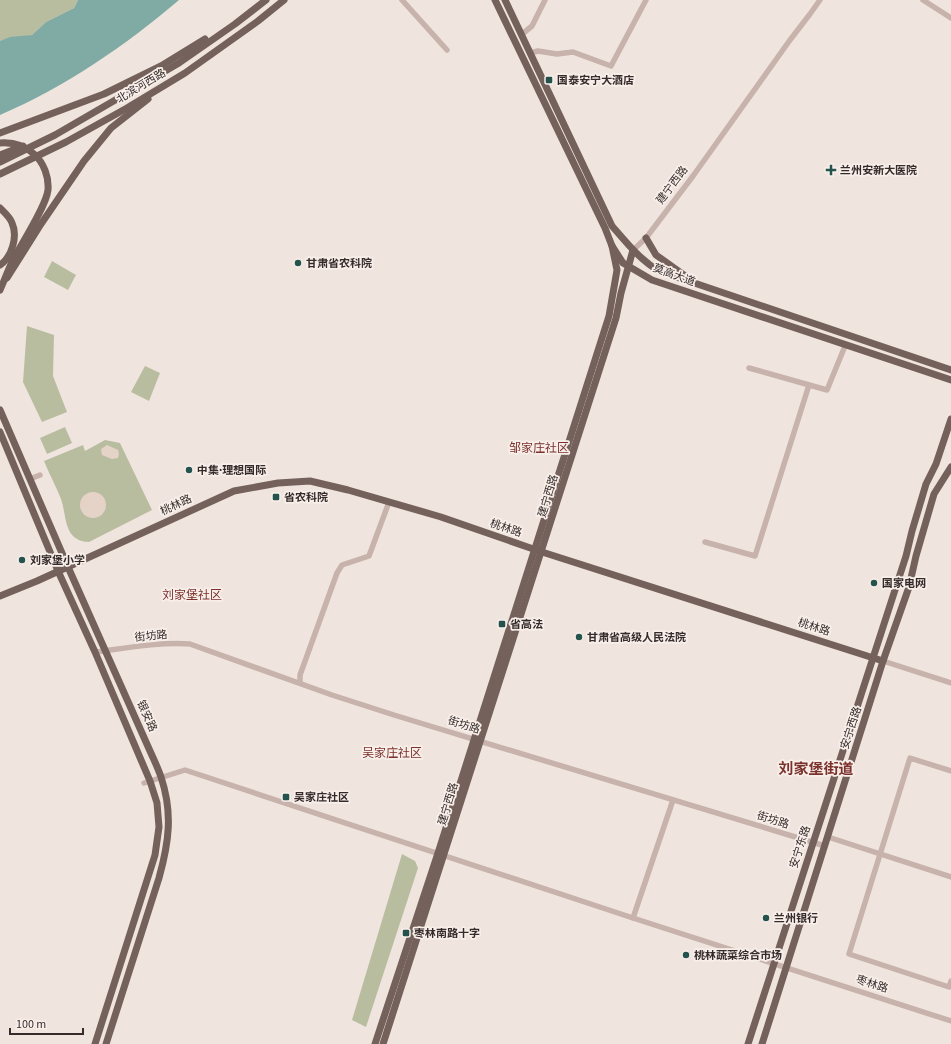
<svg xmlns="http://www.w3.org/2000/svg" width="951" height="1044" viewBox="0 0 951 1044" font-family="'Source Sans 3','Noto Sans SC',sans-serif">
  <rect width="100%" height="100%" fill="#f0e5de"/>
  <!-- green -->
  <g fill="#b8bda0">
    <polygon points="0,0 78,0 74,8 46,22 32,35 0,41"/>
    <polygon points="52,261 76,275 68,290 44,277"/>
    <polygon points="27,326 54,335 53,376 67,412 42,422 23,382"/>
    <polygon points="145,366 160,373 149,401 131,392"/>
    <polygon points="65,427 72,443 47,454 40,438"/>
    <path d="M105 440 120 443 152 510 89 542C63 541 67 516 61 499 56 486 49 474 44 461L83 445 85 451Z"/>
    <polygon points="402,854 415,861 418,868 366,1027 352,1020"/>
  </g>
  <!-- plaza -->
  <g fill="#e6d3c7">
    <polygon points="107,445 118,450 119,454 118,458 112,459 102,455 101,449"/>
    <circle cx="93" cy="505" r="13"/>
  </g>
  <!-- water -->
  <path fill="#80aaa4" d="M78 0H179C125 46 65 87 0 115V41L10 37 32 35 46 22 74 8Z"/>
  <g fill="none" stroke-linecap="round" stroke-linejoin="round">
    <!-- minor -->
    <g stroke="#c7b3ab" stroke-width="5.5">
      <polyline points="402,0 447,50"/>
      <polyline points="923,0 951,18"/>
      <polyline points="521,35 532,26 545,0"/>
      <polyline points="530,53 538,51 557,54 573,52 611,66 646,0"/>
      <polyline points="633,250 646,238 693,176 790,40 810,14 820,0"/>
      <polyline points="749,368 827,390 845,346"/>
      <polyline points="30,479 40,475"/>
      <polyline points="705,542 755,556 809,385"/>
      <path d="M95 652C126 648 159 642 190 644L332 695 394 715 825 846"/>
      <polyline points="883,661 951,683"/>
      <polyline points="300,682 300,675 337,573 342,565 369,556 389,502"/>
      <polyline points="951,771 910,758 849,954 949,987 951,981"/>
      <polyline points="144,783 185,770 633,918 951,1021"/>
      <polyline points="828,837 951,877"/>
      <polyline points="633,918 673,800"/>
    </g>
    <!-- major -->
    <g stroke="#75615c" stroke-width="7">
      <polyline points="495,0 605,228 612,246 623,263 652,280 951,380"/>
      <path d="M505 0 612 226C626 242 640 260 659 271L951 370"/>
      <polyline points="0,133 104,94 161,66 205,39"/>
      <polyline points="0,155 23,146"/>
      <polyline points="0,162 55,135 179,63 235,24 266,0"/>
      <polyline points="0,174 66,142 127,108 185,73 258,21 284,0"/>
      <path d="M0 208C5 213 10 217 12 223 18 236 12 257 0 265"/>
      <polyline points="646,238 656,255 691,280"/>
      <polyline points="7,278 41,224 84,161 111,128 148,99"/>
      <path d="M0 410 68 567 150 751C154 760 158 768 161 777 173 813 169 842 159 878L106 1044"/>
      <polyline points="0,432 58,571 95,652 150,781 157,803 159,827 155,855 95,1044"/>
      <polyline points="0,596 37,581 234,491 278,483 310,481 348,490 441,517 542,552 883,661"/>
      <polyline points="375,1044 438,853 609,316 617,270 612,246"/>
      <polyline points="383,1044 616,318 621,293 633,250"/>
      <polyline points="748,1044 906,556 912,531 926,484 936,464 951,419"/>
      <polyline points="762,1044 883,661 909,587 916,556 934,494 951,467"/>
    </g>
    <!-- major-bridge -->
    <path stroke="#75615c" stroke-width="7" d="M0 143C13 142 24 145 34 154 44 163 49 177 48 190 46 206 24 240 15 256 9 267 5 279 0 290"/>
  </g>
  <!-- markers -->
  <g fill="#24524d" stroke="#f8efea" stroke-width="1.5">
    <rect x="545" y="76" width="8" height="8" rx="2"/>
    <path d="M829 164h4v4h4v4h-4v4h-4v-4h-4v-4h4z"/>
    <circle cx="298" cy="263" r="4"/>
    <circle cx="189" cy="470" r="4"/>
    <rect x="272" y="493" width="8" height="8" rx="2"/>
    <circle cx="22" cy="560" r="4"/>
    <circle cx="874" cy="583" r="4"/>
    <rect x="498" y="620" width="8" height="8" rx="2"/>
    <circle cx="579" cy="637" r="4"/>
    <rect x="282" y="793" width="8" height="8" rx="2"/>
    <circle cx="766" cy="918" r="4"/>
    <rect x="402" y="929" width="8" height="8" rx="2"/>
    <circle cx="686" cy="955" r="4"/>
  </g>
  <g text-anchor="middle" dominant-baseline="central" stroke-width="3.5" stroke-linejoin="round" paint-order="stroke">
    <!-- poi labels -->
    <g font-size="11" font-weight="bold" fill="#352b2a" stroke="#f8efea" text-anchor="start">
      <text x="557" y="80">国泰安宁大酒店</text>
      <text x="840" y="170">兰州安新大医院</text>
      <text x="306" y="263">甘肃省农科院</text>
      <text x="197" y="470">中集·理想国际</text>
      <text x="284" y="497">省农科院</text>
      <text x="30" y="560">刘家堡小学</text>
      <text x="882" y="583">国家电网</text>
      <text x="510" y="624">省高法</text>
      <text x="587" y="637">甘肃省高级人民法院</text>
      <text x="294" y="797">吴家庄社区</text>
      <text x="774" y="918">兰州银行</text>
      <text x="414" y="933">枣林南路十字</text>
      <text x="694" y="955">桃林蔬菜综合市场</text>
    </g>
    <!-- street labels -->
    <g font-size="11" fill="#352b2a" stroke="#f8efea">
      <text transform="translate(141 86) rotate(-31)">北滨河西路</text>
      <text transform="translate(672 185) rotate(-53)">建宁西路</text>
      <text transform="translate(674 275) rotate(20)">莫高大道</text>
      <text transform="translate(548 496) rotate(-73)">建宁西路</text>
      <text transform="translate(176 505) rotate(-25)">桃林路</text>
      <text transform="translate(506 528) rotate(19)">桃林路</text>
      <text transform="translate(814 627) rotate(18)">桃林路</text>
      <text transform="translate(151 636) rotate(-6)">街坊路</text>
      <text transform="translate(147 716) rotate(66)">银安路</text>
      <text transform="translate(464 725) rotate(17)">街坊路</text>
      <text transform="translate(851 728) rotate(-72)">安宁西路</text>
      <text transform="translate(448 804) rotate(-73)">建宁西路</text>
      <text transform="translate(773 820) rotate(17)">街坊路</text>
      <text transform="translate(800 847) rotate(-72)">安宁东路</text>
      <text transform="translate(872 984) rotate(18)">枣林路</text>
    </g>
    <!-- neighbourhood labels -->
    <g font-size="12" fill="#7b312c" stroke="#f8efea">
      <text x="539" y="448">邹家庄社区</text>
      <text x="192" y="595">刘家堡社区</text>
      <text x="392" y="753">吴家庄社区</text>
    </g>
    <!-- district labels -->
    <g font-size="15" font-weight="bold" fill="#7b312c" stroke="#f8efea">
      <text x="816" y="769">刘家堡街道</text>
    </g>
  </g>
  <!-- scale -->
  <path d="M10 1028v6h73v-6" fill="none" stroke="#352b2a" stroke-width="2"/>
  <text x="16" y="1028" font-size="12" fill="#352b2a" stroke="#f8efea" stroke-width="3" paint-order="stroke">100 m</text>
</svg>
